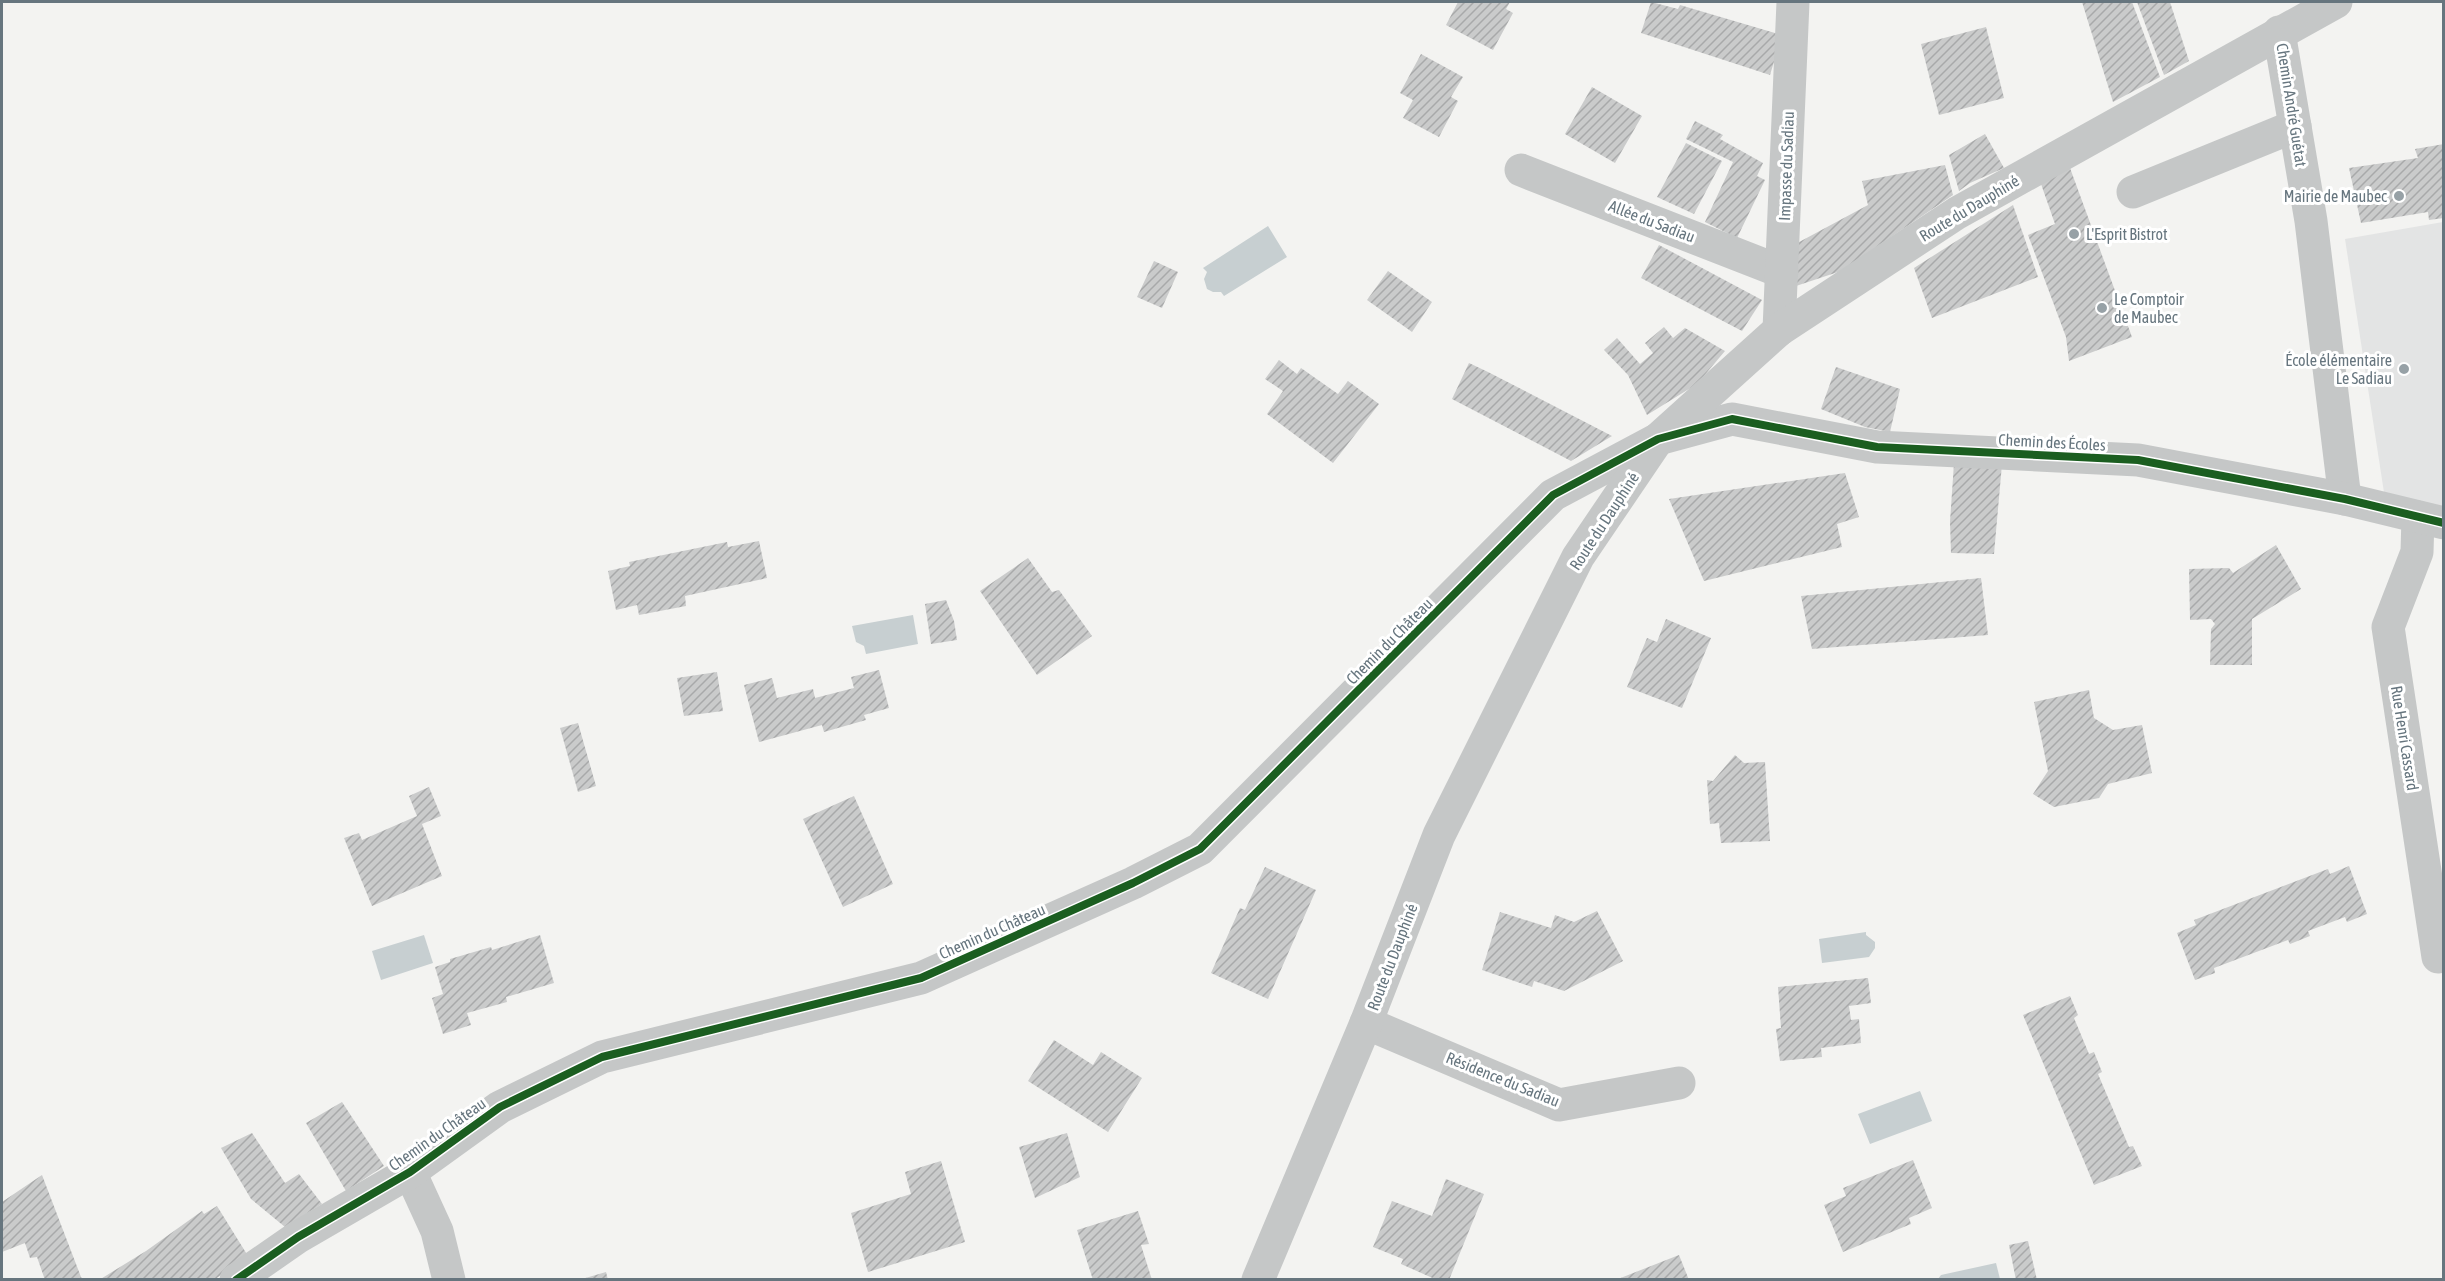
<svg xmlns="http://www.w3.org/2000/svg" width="2445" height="1281" viewBox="0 0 2445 1281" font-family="'Asap Condensed',sans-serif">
  <defs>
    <pattern id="building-hatch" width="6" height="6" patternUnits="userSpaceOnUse" patternTransform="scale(1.5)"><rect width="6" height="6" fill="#cacbcb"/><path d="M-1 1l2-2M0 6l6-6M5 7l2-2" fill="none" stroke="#a8a9aa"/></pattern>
  </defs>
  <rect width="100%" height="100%" fill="#f3f3f1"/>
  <!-- built -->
  <polygon fill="#e3e4e4" points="2443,222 2443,510 2385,499 2345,239"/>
  <!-- water -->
  <g fill="#c7cfd1">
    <polygon points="1268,226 1287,257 1224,296 1221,292 1213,292 1207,289 1204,279 1207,272 1203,268"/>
    <polygon points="913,615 918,644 866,654 864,646 856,642 852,626"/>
    <polygon points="1866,932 1866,935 1875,942 1875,948 1869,957 1822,963 1819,939"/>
    <polygon points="424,935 433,963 381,980 372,951"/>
    <polygon points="1920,1091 1932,1121 1870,1144 1858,1114"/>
    <polygon points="1996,1263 2000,1279 1938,1279 1941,1275"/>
  </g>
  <!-- building -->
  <g fill="url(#building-hatch)">
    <polygon points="1458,2 1510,2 1506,9 1513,13 1493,50 1446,25"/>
    <polygon points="1651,2 1678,9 1680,5 1782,35 1770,75 1641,33"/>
    <polygon points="2082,2 2132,2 2160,77 2113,102"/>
    <polygon points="2137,2 2170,2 2189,61 2164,75"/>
    <polygon points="1986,27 2004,98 1939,115 1921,44"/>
    <polygon points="1421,54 1463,77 1451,97 1458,101 1439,137 1403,118 1413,100 1400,93"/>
    <polygon points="1592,87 1642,116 1615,163 1565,134"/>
    <polygon points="1695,121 1723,135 1720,139 1763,163 1757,176 1765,180 1737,238 1705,222 1733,162 1686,139"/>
    <polygon points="1985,134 2004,168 1970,183 1959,191 1949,155"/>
    <polygon points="1686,143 1722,161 1694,214 1657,197"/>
    <polygon points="2444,144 2444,218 2429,220 2428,212 2361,223 2349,168 2418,158 2415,149"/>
    <polygon points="1945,165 1953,195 1841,271 1796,286 1788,248 1868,205 1862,181"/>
    <polygon points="2070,168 2132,337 2069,361 2066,337 2028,235 2055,224 2041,184"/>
    <polygon points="2013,205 2038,277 1932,318 1914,268"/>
    <polygon points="1659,245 1762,300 1742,331 1641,278"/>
    <polygon points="1154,261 1178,272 1162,308 1137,297"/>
    <polygon points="1388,271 1432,302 1412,332 1367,300"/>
    <polygon points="1664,327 1673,338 1685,328 1725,351 1697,384 1647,415 1628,375 1604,350 1617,338 1640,364 1653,353 1645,343"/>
    <polygon points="1279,360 1297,374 1301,368 1338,394 1348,381 1379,404 1333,463 1267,414 1283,391 1265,379"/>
    <polygon points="1469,363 1488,372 1612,436 1571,461 1452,399"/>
    <polygon points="1836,367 1900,389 1890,432 1865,427 1821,409"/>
    <polygon points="1954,463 2002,464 1994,554 1951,553 1950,522"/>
    <polygon points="1845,473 1859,517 1837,524 1842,547 1704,581 1669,499"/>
    <polygon points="759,541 767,578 685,596 686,606 639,615 637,605 616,610 608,571 630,566 629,562 727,542 728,547"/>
    <polygon points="2276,545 2301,589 2252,619 2252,665 2210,665 2211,629 2215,624 2211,619 2190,620 2189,569 2229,568 2233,573"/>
    <polygon points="1028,558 1052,592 1059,590 1092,636 1037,675 980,591"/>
    <polygon points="1981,578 1988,635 1812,649 1801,596"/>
    <polygon points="946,600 954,621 957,640 931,644 925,604"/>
    <polygon points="1666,619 1711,638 1682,708 1627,687 1647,638 1657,642"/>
    <polygon points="879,670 889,708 864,715 866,720 824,732 822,725 759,742 744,685 772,678 777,698 813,689 815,698 854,688 851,677"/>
    <polygon points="717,672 723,711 684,716 677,678"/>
    <polygon points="2089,690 2094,718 2113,730 2142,725 2152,773 2108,784 2099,798 2054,807 2033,794 2048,771 2034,702"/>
    <polygon points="578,723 596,786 578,792 560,728"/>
    <polygon points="1735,755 1744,763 1765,762 1770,841 1721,843 1719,823 1710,824 1707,780 1713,781"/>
    <polygon points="429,787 441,816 422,824 442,876 372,906 344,838 359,833 362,840 417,816 409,796"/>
    <polygon points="854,796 893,884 843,907 803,819"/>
    <polygon points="2349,866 2367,914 2347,922 2345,917 2308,931 2310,936 2290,944 2288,940 2214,968 2215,973 2195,980 2177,933 2196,925 2194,920 2328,869 2330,874"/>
    <polygon points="1265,867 1316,890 1268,999 1211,973 1240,908 1245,910"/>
    <polygon points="1597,911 1623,961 1564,991 1534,981 1532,987 1482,970 1500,912 1551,928 1555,915 1574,922"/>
    <polygon points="540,935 554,983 506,997 507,1002 467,1013 471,1025 443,1034 432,998 443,994 435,967 450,962 450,959 491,947 492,950"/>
    <polygon points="1868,978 1871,1003 1849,1006 1851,1020 1859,1019 1861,1043 1821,1048 1822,1057 1780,1061 1776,1029 1781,1028 1778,987"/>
    <polygon points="2070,996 2078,1015 2074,1018 2089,1054 2094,1052 2102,1072 2098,1074 2129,1147 2133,1146 2142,1166 2094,1185 2023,1015"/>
    <polygon points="1054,1040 1093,1065 1101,1052 1142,1078 1108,1132 1028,1081"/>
    <polygon points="342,1102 384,1166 346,1191 306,1123"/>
    <polygon points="252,1133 285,1183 299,1174 322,1204 285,1227 251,1199 221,1148"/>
    <polygon points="1067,1133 1080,1177 1035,1198 1019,1147"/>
    <polygon points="1913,1160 1932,1208 1909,1218 1911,1224 1843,1252 1824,1205 1846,1196 1843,1188"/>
    <polygon points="941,1161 965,1242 868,1272 851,1213 911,1194 905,1172"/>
    <polygon points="42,1175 81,1277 83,1280 45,1280 37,1257 30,1258 25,1243 2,1252 2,1202"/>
    <polygon points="1446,1179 1484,1194 1449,1280 1437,1280 1401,1264 1403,1259 1373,1247 1392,1201 1432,1216"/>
    <polygon points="217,1206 248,1256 214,1280 99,1280 146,1251 202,1211 204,1214"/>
    <polygon points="1138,1211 1149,1244 1141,1245 1152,1280 1093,1280 1077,1230"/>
    <polygon points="2028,1241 2037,1280 2016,1280 2009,1245"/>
    <polygon points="1679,1255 1689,1280 1618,1280 1618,1279"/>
    <polygon points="606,1272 608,1280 582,1280 582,1279"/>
  </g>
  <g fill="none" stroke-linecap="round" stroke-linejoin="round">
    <!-- minor -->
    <g stroke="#c5c7c7" stroke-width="33">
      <polyline points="2279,32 2311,221 2345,499"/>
      <polyline points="1521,170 1782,272"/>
      <polyline points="2133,192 2295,126"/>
      <polyline points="1779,330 1793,2"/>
      <polyline points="2418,517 2417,552 2388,627 2438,957 2444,956"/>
      <polyline points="1366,1023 1559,1105 1679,1083"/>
      <polyline points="410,1172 437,1231 449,1280"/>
      <polyline points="236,1280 298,1237 410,1172 500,1107 602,1057 921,978 1133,883 1200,849 1553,495 1658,439 1732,419 1877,447 2138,460 2345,499 2444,523"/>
      <polyline points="1258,1280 1366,1023 1439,835 1578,557 1658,439 1779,330 1957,213 2336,2"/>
    </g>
    <!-- cycleway casing -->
    <g stroke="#fff" stroke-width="11">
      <polyline id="cycleway" points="236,1280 298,1237 410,1172 500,1107 602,1057 921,978 1133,883 1200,849 1553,495 1658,439 1732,419 1877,447 2138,460 2345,499 2444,523"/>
    </g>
    <!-- cycleway -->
    <use href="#cycleway" stroke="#1b5e20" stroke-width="8"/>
  </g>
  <!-- markers -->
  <g fill="#97a1a6" stroke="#fff" stroke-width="2">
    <circle cx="2399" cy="196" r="6"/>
    <circle cx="2074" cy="234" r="6"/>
    <circle cx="2102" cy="308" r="6"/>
    <circle cx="2404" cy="369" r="6"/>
  </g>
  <g text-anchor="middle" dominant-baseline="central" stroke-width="6" stroke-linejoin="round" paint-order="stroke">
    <!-- street labels -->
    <g font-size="16" fill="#66757e" stroke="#fff">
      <text transform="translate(2292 105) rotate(81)">Chemin André Guétat</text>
      <text transform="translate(1786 166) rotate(-88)">Impasse du Sadiau</text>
      <text transform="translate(1969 208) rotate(-31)">Route du Dauphiné</text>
      <text transform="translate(1652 221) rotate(21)">Allée du Sadiau</text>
      <text transform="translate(2052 442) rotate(3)">Chemin des Écoles</text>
      <text transform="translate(1604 521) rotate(-57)">Route du Dauphiné</text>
      <text transform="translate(1389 641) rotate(-45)">Chemin du Château</text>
      <text transform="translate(2405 738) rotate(81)">Rue Henri Cassard</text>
      <text transform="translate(992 931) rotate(-24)">Chemin du Château</text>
      <text transform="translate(1392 957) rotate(-69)">Route du Dauphiné</text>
      <text transform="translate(1503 1079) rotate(22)">Résidence du Sadiau</text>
      <text transform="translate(437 1134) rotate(-35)">Chemin du Château</text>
    </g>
    <!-- poi labels -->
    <g font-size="16" fill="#66757e" stroke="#fff" text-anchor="end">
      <text x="2387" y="196">Mairie de Maubec</text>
      <text x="2086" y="234" text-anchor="start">L'Esprit Bistrot</text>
      <text x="2114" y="299" text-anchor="start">Le Comptoir<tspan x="2114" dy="18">de Maubec</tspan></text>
      <text x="2392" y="360">École élémentaire<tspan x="2392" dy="18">Le Sadiau</tspan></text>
    </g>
  </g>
  <!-- border -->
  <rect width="2445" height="1281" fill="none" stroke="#66757e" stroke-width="6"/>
</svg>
